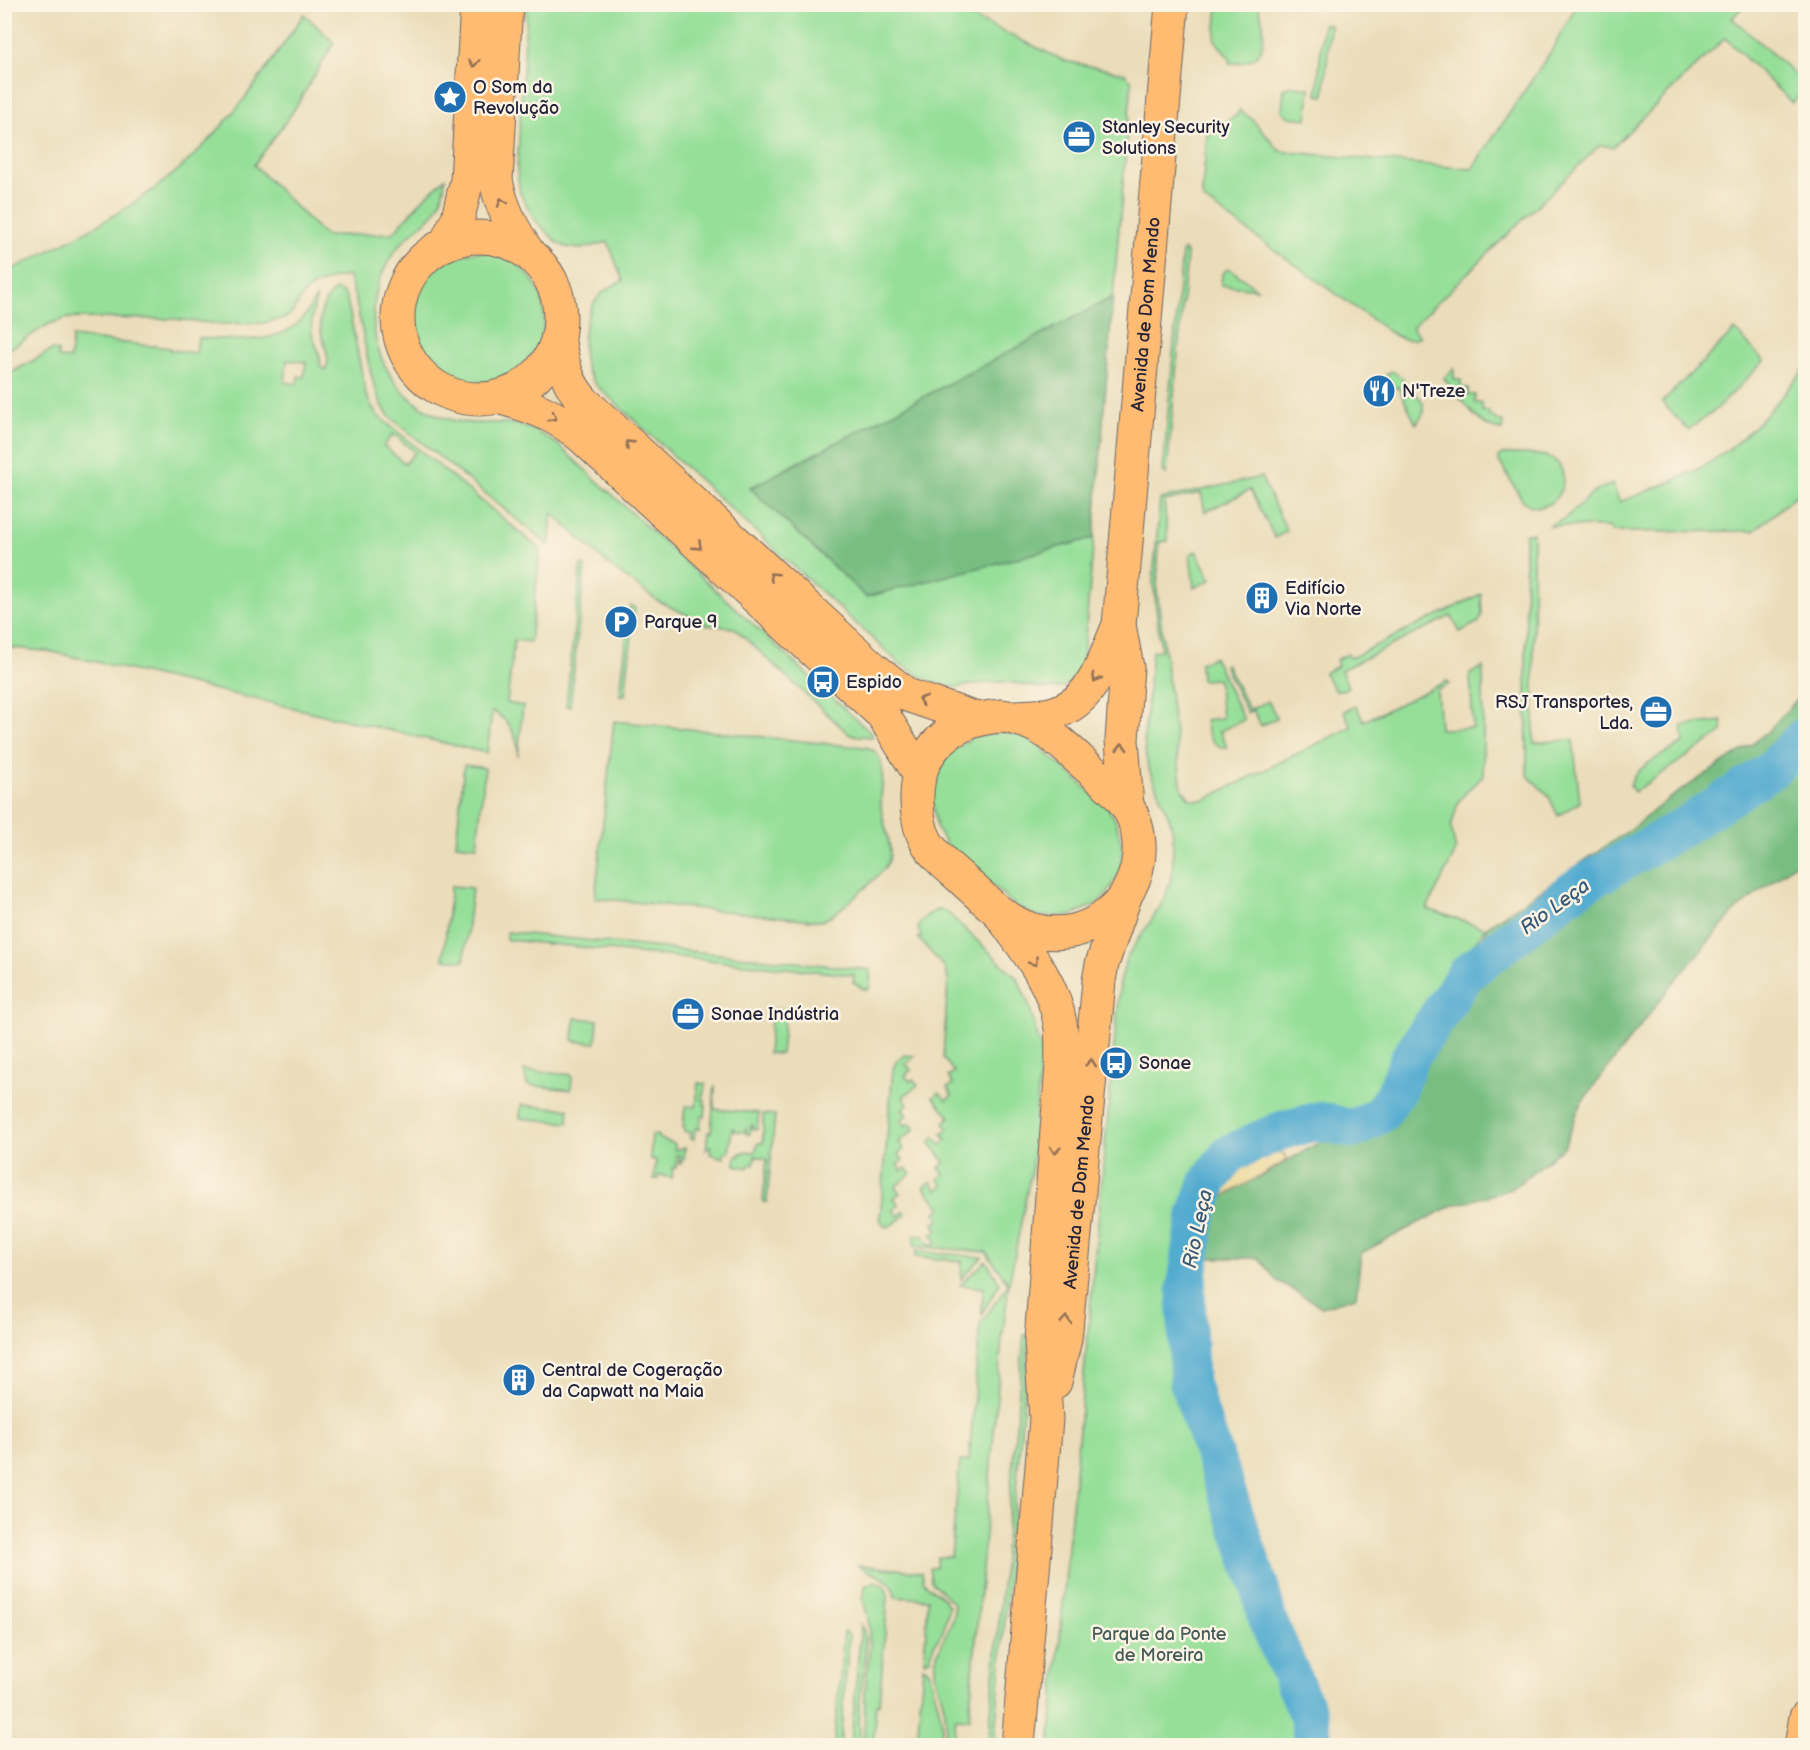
<svg xmlns="http://www.w3.org/2000/svg" width="1810" height="1750" viewBox="0 0 1810 1750" font-family="'Balsamiq Sans',sans-serif">
  <rect width="100%" height="100%" fill="#fcf5e5"/>
  <filter id="ink" filterUnits="userSpaceOnUse"><feTurbulence type="fractalNoise" baseFrequency=".0167" numOctaves="2"/><feDisplacementMap in="SourceGraphic" scale="12" xChannelSelector="R" yChannelSelector="G"/><feConvolveMatrix kernelMatrix="1 2 1 2 8 2 1 2 1" color-interpolation-filters="sRGB"/></filter>
  <filter id="wash" filterUnits="userSpaceOnUse"><feTurbulence type="fractalNoise" baseFrequency=".008" numOctaves="4" result="noise"/><feDisplacementMap in="SourceGraphic" scale="24" xChannelSelector="R" yChannelSelector="G"/><feGaussianBlur stdDeviation="1.35" result="paint"/><feColorMatrix in="noise" values="0 0 0 0 0 0 0 0 0 0 0 0 0 0 0 0 0 1.4 0 .05"/><feComposite in="paint" operator="in"/></filter>
  <g filter="url(#wash)">
    <rect width="100%" height="100%" fill="#ebddba"/>
    <!-- green -->
    <g fill="#96df99" stroke="#5c806a" stroke-width="1.5" fill-rule="evenodd">
      <path d="M527 5H947L1065 61 1124 73 1132 81 1113 297 750 488 866 597 1094 538 1083 659C1073 705 1036 684 1006 682 988 681 972 686 954 687 933 685 916 674 899 663L596 385C591 378 587 372 585 364 580 343 585 312 599 296 607 288 614 285 623 281L608 242 581 249 566 247 559 244 534 219 520 193 517 170Z"/>
      <path d="M1218 5H1258C1267 32 1270 66 1229 63L1230 59 1215 40Z"/>
      <path d="M1577 5H1745L1732 18 1805 83V90L1792 103 1725 38 1613 147 1600 145 1412 327 1420 337C1408 343 1399 338 1388 331L1203 199 1202 193 1207 134 1238 114 1239 110 1251 118 1280 151 1472 169 1550 53Z"/>
      <path d="M304 14 334 43 292 113 254 165 325 236 393 233 423 199 445 178C443 223 414 222 393 254 359 304 370 373 422 407 440 418 461 424 483 423 494 423 504 422 515 424 530 427 543 435 556 443L872 734V737L850 735 734 628 708 625 658 601 611 567 552 513 549 545 390 417C366 392 364 312 348 276L335 278 314 286 305 292 292 313 285 318 264 323 220 324 173 319 68 318 49 324 5 352V273C60 245 118 218 167 179 223 134 264 74 304 14Z"/>
      <polygon points="1323,24 1330,25 1324,96 1317,95"/>
      <polygon points="1292,86 1310,88 1307,119 1289,117 1282,111 1284,89"/>
      <polygon points="1184,250 1187,254 1167,472 1166,474 1163,471 1182,252"/>
      <circle cx="479" cy="317" r="65"/>
      <polygon points="1228,269 1231,270 1257,289 1221,285 1222,274"/>
      <path d="M336 290 343 293 347 299 366 395 376 414 540 549 530 642 514 640 507 703 523 706 518 756C518 737 510 720 492 711L487 753 53 652 5 647V376L52 350 58 351V358L70 359 72 337 170 348V350L196 353 198 338C230 339 273 346 298 323 306 317 310 305 317 297 313 309 309 324 313 337 316 347 322 356 320 366L325 370C336 355 311 333 324 305 327 298 329 294 336 290ZM287 360 306 362 304 377 298 376 297 384 285 382ZM393 434 415 452 405 464 384 446Z"/>
      <polygon points="1735,330 1764,361 1719,407 1688,430 1662,402"/>
      <path d="M1805 368V488L1754 531 1612 532 1609 527 1548 526 1564 519 1594 492 1612 484 1620 502C1647 491 1676 481 1702 467 1744 443 1775 406 1805 368Z"/>
      <path d="M1454 369V380H1461V388H1468V395H1475V403H1482V411H1489V417H1495L1496 421H1503L1502 430C1478 429 1461 398 1446 381L1444 378Z"/>
      <polygon points="1392,371 1401,377 1423,402 1423,414 1416,424 1398,387 1392,389 1386,375"/>
      <path d="M1503 454C1517 454 1532 453 1545 456 1583 466 1554 526 1523 501L1499 461V456Z"/>
      <polygon points="1261,477 1287,531 1275,538 1250,490 1205,512 1201,493 1164,501 1168,541 1159,542 1157,591 1182,789 1190,799 1204,800 1351,727 1344,711 1356,706 1364,721 1447,681 1449,684 1437,690 1440,729 1473,728 1470,674 1483,667 1483,776 1468,790 1458,802 1451,827 1456,851 1427,909 1485,928 1454,974 1390,1088 1367,1104 1359,1118 1349,1123 1297,1111 1236,1138 1201,1177 1187,1204 1182,1236 1182,1395 1213,1484 1262,1638 1302,1733 1304,1745 1050,1745 1120,983 1127,957 1160,907 1169,886 1173,865 1173,833 1170,820 1148,767 1145,750 1144,737 1152,651 1161,650 1153,581 1160,499"/>
      <polygon points="1525,533 1533,533 1534,743 1573,739 1580,802 1558,816 1548,795 1527,775"/>
      <polygon points="1196,551 1211,580 1194,588 1190,554"/>
      <polygon points="581,565 585,566 570,706 566,706"/>
      <polygon points="1481,594 1482,614 1479,622 1460,632 1451,616 1341,670 1348,687 1342,690 1335,690 1324,673 1338,666 1336,660 1348,654 1351,658"/>
      <polygon points="630,606 635,607 625,695 620,695"/>
      <path d="M1214 657 1244 720 1220 731 1227 747 1223 748C1209 742 1207 734 1205 720L1222 718 1218 679 1201 680 1200 663Z"/>
      <polygon points="1226,664 1249,710 1268,701 1277,718 1261,726 1253,710 1247,713 1224,665"/>
      <path d="M614 721 849 746C857 746 869 746 875 752 888 765 880 789 881 806 882 823 893 843 889 860 885 873 834 917 821 921L595 898Z"/>
      <path d="M1722 721 1723 732 1634 792 1630 786C1635 765 1667 753 1684 743L1682 726Z"/>
      <polygon points="1000,732 1019,735 1039,746 1107,807 1115,819 1122,845 1122,859 1119,873 1107,894 1096,904 1070,916 1037,916 1017,907 946,844 937,829 931,793 938,768 953,750 973,737"/>
      <polygon points="464,765 485,768 477,846 456,844"/>
      <polygon points="451,886 472,888 464,961 443,959"/>
      <path d="M937 910H944L948 913 1018 979 1029 1005 1041 1050 1032 1166 1009 1284 1002 1338 969 1719 956 1718 953 1746 944 1745C947 1729 947 1714 942 1699 939 1688 934 1678 935 1666 936 1643 956 1627 954 1604L931 1581 929 1568H936L937 1557H951L960 1461H969L980 1324 1009 1284 986 1252 914 1246 915 1235 923 1236 932 1246 937 1242 932 1235 938 1230 934 1224 940 1219 935 1213 941 1208 924 1187 931 1182 937 1190 943 1185 938 1179 944 1174 939 1168 945 1162 929 1142 935 1137 941 1145 947 1140 942 1134 948 1129 944 1122 950 1117 933 1097 939 1092 946 1100 952 1095 947 1088 953 1084 948 1077 954 1072 943 1058 948 980 945 968 918 938 921 936 918 929 919 924 927 915Z"/>
      <polygon points="507,932 871,970 869,990 863,989 853,982 854,975 509,940 506,939"/>
      <polygon points="772,1009 785,1010 781,1054 768,1053"/>
      <polygon points="575,1018 598,1020 596,1043 573,1041"/>
      <polygon points="906,1055 915,1056 906,1064 911,1070 905,1076 910,1081 913,1079 918,1085 903,1097 908,1104 902,1109 907,1115 901,1120 906,1126 909,1123 915,1129 899,1142 904,1149 898,1154 903,1160 897,1165 902,1171 906,1168 911,1174 895,1187 900,1193 894,1198 899,1205 893,1210 898,1216 904,1211 906,1214 892,1225 885,1227 880,1219 893,1069 897,1060"/>
      <polygon points="524,1070 572,1075 571,1090 527,1085"/>
      <polygon points="698,1083 706,1084 702,1099 705,1100 704,1105 706,1105 705,1117 701,1117 700,1129 695,1128 694,1139 690,1138 691,1132 684,1132 685,1128 683,1128 685,1106 696,1107"/>
      <polygon points="715,1085 714,1109 759,1113 757,1129 753,1129 753,1125 751,1125 750,1134 746,1134 746,1129 744,1132 734,1131 734,1128 732,1128 729,1152 724,1152 724,1158 710,1154 711,1146 706,1150 708,1132 711,1132"/>
      <polygon points="521,1105 569,1109 568,1123 520,1118"/>
      <polygon points="763,1114 775,1115 767,1202 763,1202 767,1159 755,1156 754,1164 750,1164 747,1168 735,1165 736,1156 740,1156 740,1153 744,1153 744,1152 755,1152 758,1143 763,1143"/>
      <polygon points="652,1135 658,1135 658,1138 675,1144 675,1150 685,1148 684,1160 681,1160 681,1164 679,1164 680,1155 677,1155 676,1168 673,1168 672,1178 659,1175 658,1179 654,1179 656,1160 650,1159"/>
      <polygon points="916,1251 982,1257 961,1279 962,1261 915,1257"/>
      <polygon points="986,1261 1000,1283 981,1315 984,1288 960,1285"/>
      <polygon points="1024,1335 1027,1335 1029,1338 994,1745 988,1746"/>
      <path d="M858 1565 922 1572 924 1582 944 1599 949 1607 943 1631 934 1645 930 1659 924 1661 928 1599 895 1597C895 1577 871 1575 858 1565Z"/>
      <polygon points="875,1582 885,1586 888,1596 879,1704 876,1704 873,1745 864,1745 865,1691 870,1645 868,1617 863,1600 865,1586"/>
      <path d="M861 1624C872 1644 860 1685 859 1708 859 1720 860 1733 860 1745H851Z"/>
      <polygon points="844,1631 849,1635 840,1745 834,1745"/>
      <path d="M923 1666C931 1670 930 1675 932 1682 937 1704 947 1723 939 1745H917Z"/>
    </g>
    <!-- forest -->
    <g fill="#78be81" stroke="#4d705e" stroke-width="1.5">
      <polygon points="1113,297 1094,538 866,597 750,488"/>
      <polygon points="1805,691 1805,860 1801,859 1734,912 1674,982 1581,1103 1564,1147 1512,1189 1451,1206 1361,1253 1356,1297 1322,1307 1276,1280 1259,1258 1206,1258 1212,1210 1221,1198 1243,1184 1260,1177 1320,1142 1338,1141 1390,1124 1426,1054 1481,971 1485,928 1631,829 1668,799 1749,746 1767,732"/>
    </g>
    <!-- sand -->
    <path fill="#eeda9e" stroke="#887e6c" stroke-width="1.5" d="M1276 1150H1280L1288 1160 1221 1198C1225 1179 1231 1158 1252 1154 1260 1152 1268 1152 1276 1150Z"/>
    <g fill="none" stroke-linecap="round" stroke-linejoin="round">
      <!-- river -->
      <polyline stroke="#53abd0" stroke-width="39" points="1314,1746 1309,1717 1268,1621 1259,1585 1189,1383 1186,1289 1197,1214 1209,1181 1229,1154 1280,1131 1318,1121 1354,1129 1381,1114 1397,1090 1409,1059 1466,974 1575,889 1685,826 1770,771 1806,735"/>
    </g>
  </g>
  <g filter="url(#ink)">
    <g fill="none" stroke-linecap="round" stroke-linejoin="round">
      <!-- major casing -->
      <g stroke="#686367" stroke-width="35">
        <g id="major">
          <path d="M506 4 496 180C501 208 514 231 529 254"/>
          <circle cx="479" cy="318" r="81"/>
          <polyline points="446,243 458,218 467,180 477,4"/>
          <path d="M558 337C563 363 565 380 583 401L873 668 907 695 977 719"/>
          <path d="M498 397C531 406 554 414 581 436L883 715 919 773"/>
          <path d="M1002 716C1039 721 1056 738 1082 762 1095 774 1111 786 1122 799 1143 825 1144 861 1129 889 1118 910 1096 926 1073 931 1024 941 996 910 963 880 950 868 935 857 926 841 920 830 917 814 917 802 915 750 952 719 1002 716Z"/>
          <path d="M1015 717C1028 716 1045 717 1057 712 1095 699 1104 658 1119 625"/>
          <path id="s1" d="M1127 806 1122 740 1127 667 1119 625 1172 4"/>
          <path d="M1000 914C1024 948 1053 981 1060 1023 1063 1036 1061 1051 1062 1065L1041 1341 1046 1419 1018 1746"/>
          <path id="s2" d="M1055 1382 1065 1339 1099 981 1102 964 1125 897"/>
          <polyline points="1801,1746 1806,1717"/>
        </g>
      </g>
      <!-- major -->
      <use href="#major" stroke="#ffbb71" stroke-width="33"/>
    </g>
    <!-- one-way arrows -->
    <defs><path id="oneway-chevron" d="M-2-3.5L2.5 0L-2 3.5" fill="none" stroke-width="1.6" stroke-linecap="round" stroke-linejoin="round" transform="scale(1.5)"/></defs>
    <g stroke="#906e56">
      <use href="#oneway-chevron" transform="translate(474 63) rotate(93)"/>
      <use href="#oneway-chevron" transform="translate(502 202) rotate(-110)"/>
      <use href="#oneway-chevron" transform="translate(553 417) rotate(28)"/>
      <use href="#oneway-chevron" transform="translate(629 444) rotate(-137)"/>
      <use href="#oneway-chevron" transform="translate(698 546) rotate(43)"/>
      <use href="#oneway-chevron" transform="translate(773 576) rotate(-137)"/>
      <use href="#oneway-chevron" transform="translate(1096 678) rotate(119)"/>
      <use href="#oneway-chevron" transform="translate(922 700) rotate(-160)"/>
      <use href="#oneway-chevron" transform="translate(1122 747) rotate(-90)"/>
      <use href="#oneway-chevron" transform="translate(1034 962) rotate(55)"/>
      <use href="#oneway-chevron" transform="translate(1091 1063) rotate(-85)"/>
      <use href="#oneway-chevron" transform="translate(1055 1150) rotate(95)"/>
      <use href="#oneway-chevron" transform="translate(1066 1320) rotate(-85)"/>
    </g>
  </g>
  <!-- icons -->
  <defs>
    <g id="sight-disc" transform="scale(1.725)"><circle r="9.5" fill="#1f6fb2" stroke="#fcf5e5"/><path d="M0-6L1.8-2.2L6-1.7L2.9 1.2L3.7 5.4L0 3.3L-3.7 5.4L-2.9 1.2L-6-1.7L-1.8-2.2Z" fill="#fff"/></g>
    <g id="office-disc" transform="scale(1.725)"><circle r="9.5" fill="#1f6fb2" stroke="#fcf5e5"/><path d="M-6-3h4V-5.5h4V-3h4V5H-6ZM-1-4.5V-3h2v-1.5ZM-6 0V1H6V0Z" fill="#fff"/></g>
    <g id="restaurant-disc" transform="scale(1.725)"><circle r="9.5" fill="#1f6fb2" stroke="#fcf5e5"/><path d="M-5-6h1v4h1v-4h1v4h1v-4h1v5L-1.5 .5V6h-2V.5L-5-1ZM5-6V6H3V1.5H1.5Q1.5-4 5-6Z" fill="#fff"/></g>
    <g id="building-disc" transform="scale(1.725)"><circle r="9.5" fill="#1f6fb2" stroke="#fcf5e5"/><path d="M-4-6H4V6H1V3H-1V6H-4ZM-2.5-4.3h1.7v1.8h-1.7ZM.8-4.3h1.7v1.8H.8ZM-2.5-1h1.7V.8h-1.7ZM.8-1h1.7V.8H.8Z" fill="#fff"/></g>
    <g id="parking-disc" transform="scale(1.725)"><circle r="9.5" fill="#1f6fb2" stroke="#fcf5e5"/><path d="M-3.5-5.5H1a3.5 3.5 0 0 1 0 7H-1V5.5H-3.5ZM-1-3.4V-.6H.8a1.4 1.4 0 0 0 0-2.8Z" fill="#fff"/></g>
    <g id="bus-disc" transform="scale(1.725)"><circle r="9.5" fill="#1f6fb2" stroke="#fcf5e5"/><path d="M-5-6H5V4H4V6H2V4H-2V6H-4V4H-5ZM-3.5-4V0h7V-4ZM-3.5 1.2v1.5H-2V1.2ZM2 1.2v1.5H3.5V1.2Z" fill="#fff"/></g>
  </defs>
  <g fill-rule="evenodd">
    <use href="#sight-disc" x="450" y="97"/>
    <use href="#office-disc" x="1079" y="137"/>
    <use href="#restaurant-disc" x="1379" y="391"/>
    <use href="#building-disc" x="1262" y="598"/>
    <use href="#parking-disc" x="621" y="622"/>
    <use href="#bus-disc" x="823" y="682"/>
    <use href="#office-disc" x="1656" y="712"/>
    <use href="#office-disc" x="688" y="1014"/>
    <use href="#bus-disc" x="1116" y="1063"/>
    <use href="#building-disc" x="519" y="1380"/>
  </g>
  <g text-anchor="middle" dominant-baseline="central" stroke-width="5" stroke-linejoin="round" paint-order="stroke">
    <!-- poi labels -->
    <g font-size="18" fill="#22223b" stroke="#fcf5e5" text-anchor="start">
      <text x="473" y="87">O Som da<tspan x="473" dy="21">Revolução</tspan></text>
      <text x="1102" y="127">Stanley Security<tspan x="1102" dy="21">Solutions</tspan></text>
      <text x="1402" y="391">N'Treze</text>
      <text x="1285" y="588">Edifício<tspan x="1285" dy="21">Via Norte</tspan></text>
      <text x="644" y="622">Parque 9</text>
      <text x="846" y="682">Espido</text>
      <text x="1633" y="702" text-anchor="end">RSJ Transportes,<tspan x="1633" dy="21">Lda.</tspan></text>
      <text x="711" y="1014">Sonae Indústria</text>
      <text x="1139" y="1063">Sonae</text>
      <text x="542" y="1370">Central de Cogeração<tspan x="542" dy="21">da Capwatt na Maia</tspan></text>
    </g>
    <!-- street labels -->
    <g font-size="18" fill="#22223b" stroke="#fcf5e5">
      <text stroke="none"><textPath href="#s1" startOffset="494">Avenida de Dom Mendo</textPath></text>
      <text stroke="none"><textPath href="#s2" startOffset="192">Avenida de Dom Mendo</textPath></text>
    </g>
    <!-- park labels -->
    <g font-size="18" fill="#455b57" stroke="#fcf5e5">
      <text x="1159" y="1634">Parque da Ponte<tspan x="1159" dy="21">de Moreira</tspan></text>
    </g>
    <!-- water labels -->
    <g font-size="20" font-style="italic" fill="#365977" stroke="#fcf5e5">
      <text transform="translate(1555 907) rotate(-36)">Rio Leça</text>
      <text transform="translate(1198 1229) rotate(-78)">Rio Leça</text>
    </g>
  </g>
  <!-- margin -->
  <rect width="1810" height="1750" fill="none" stroke="#fcf5e5" stroke-width="24"/>
</svg>
